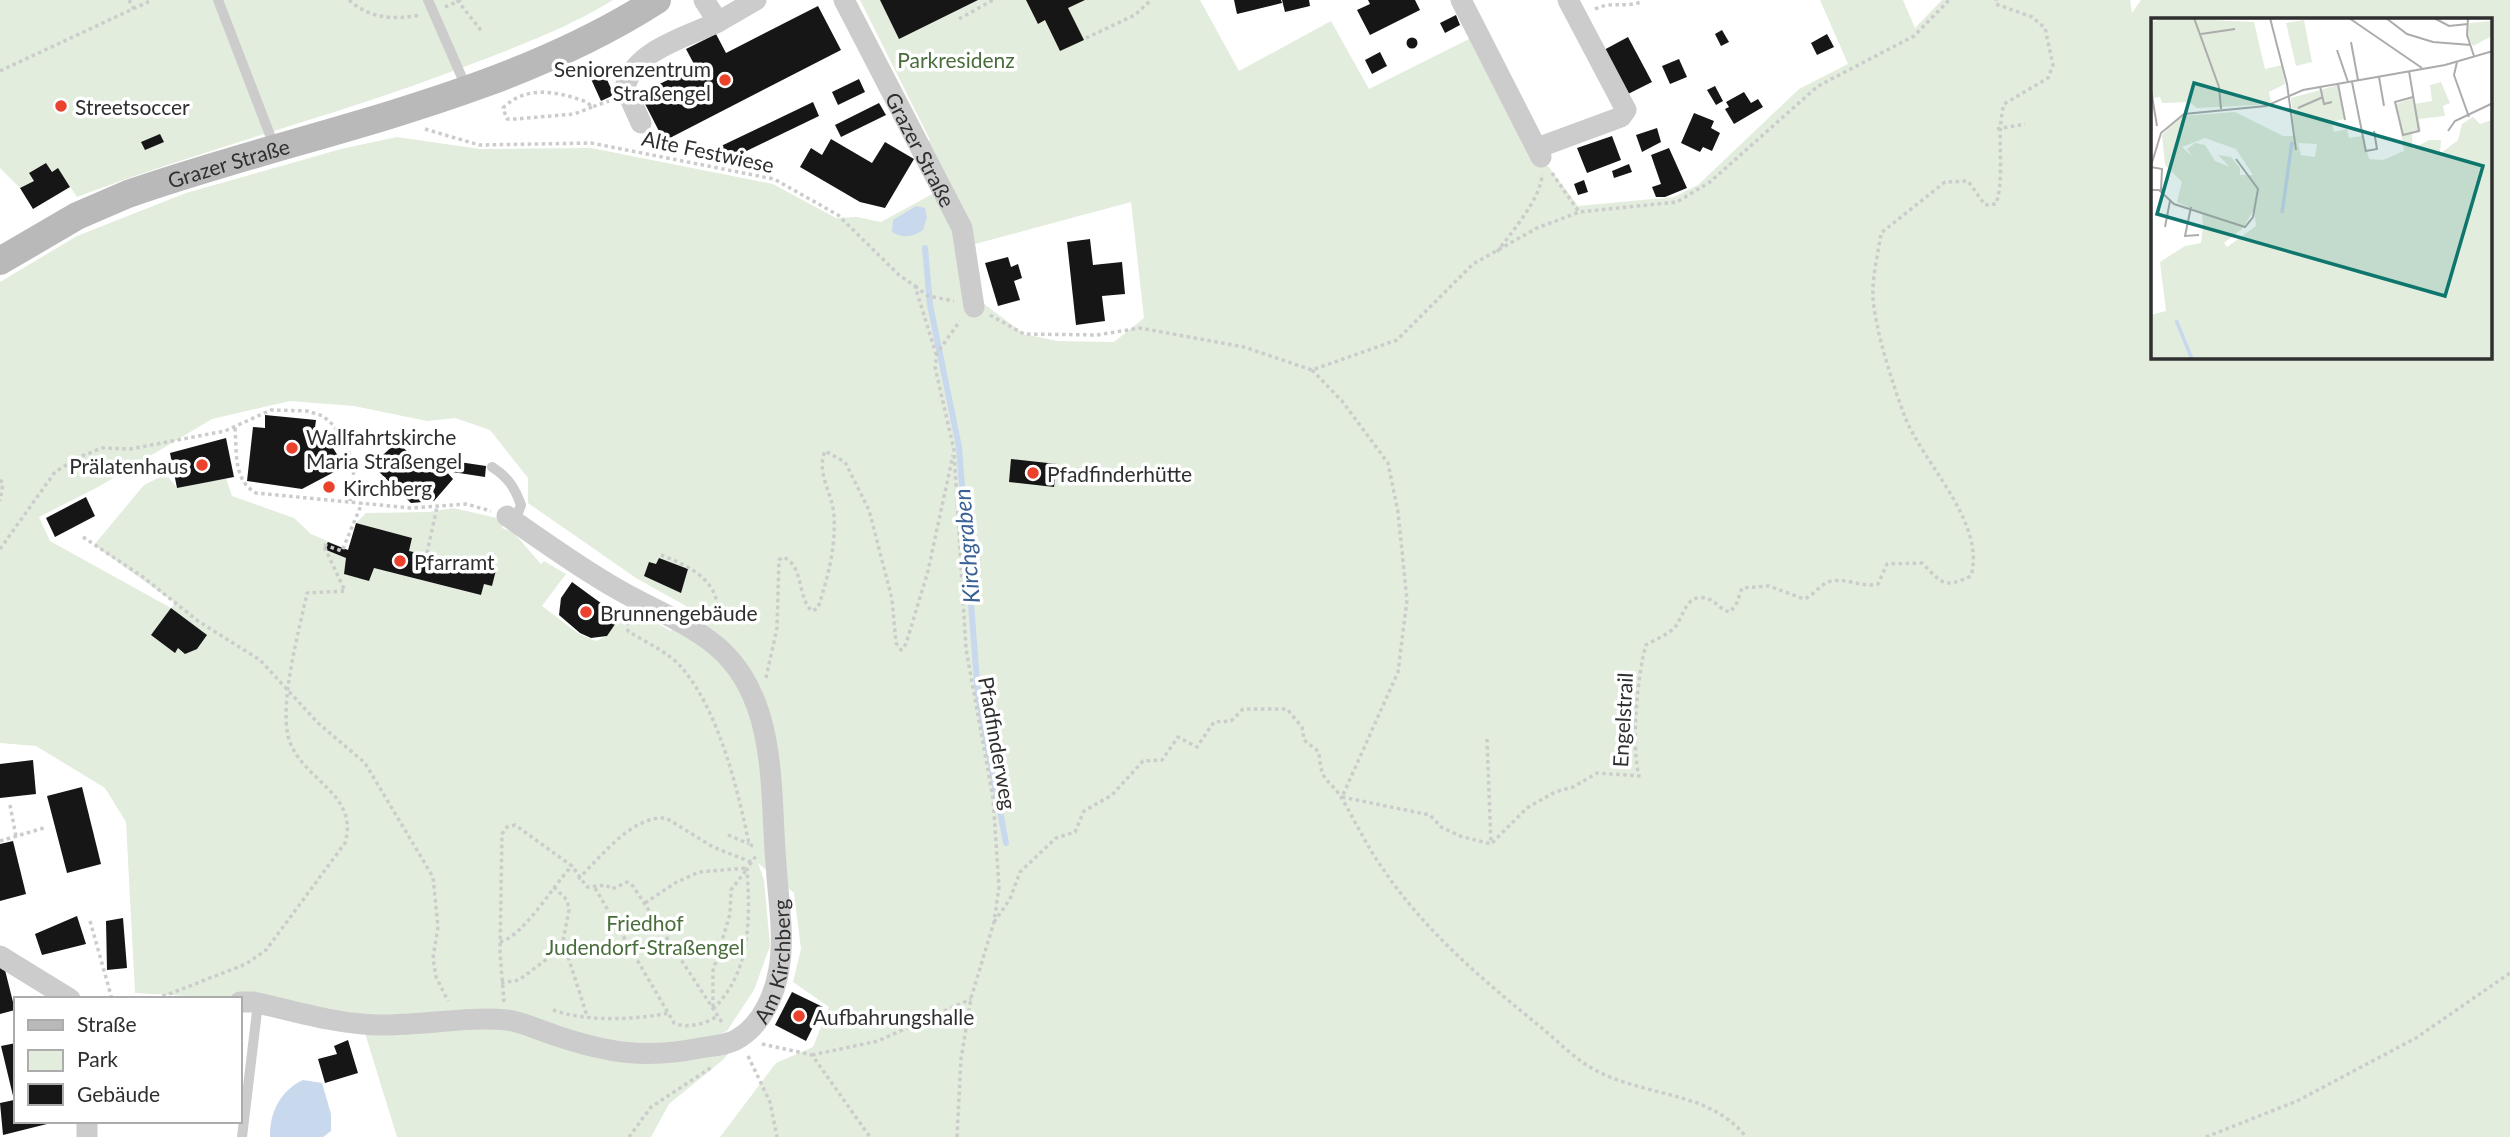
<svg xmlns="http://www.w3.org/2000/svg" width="2510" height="1137" viewBox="0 0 2510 1137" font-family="Lato,sans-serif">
  <rect width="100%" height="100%" fill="#fff"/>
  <!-- green -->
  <g fill="#e2eddd" fill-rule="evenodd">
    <path d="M0 0H613C568 28 518 46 469 65 340 115 206 148 77 197L58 169 52 172 46 163 29 173 34 181 20 188 0 168Z"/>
    <path d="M860 0H1200L1239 71 1331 21 1369 89 1475 36 1541 157 1578 206 1674 197 1698 185 1799 89 1848 64 1820 0H1903L1915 28 1942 0H2130L2132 13 2141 0H2510V1137H720L776 1063 813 1047 829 1007 793 982 801 949 794 893 758 863 764 880 770 946 754 990 727 1031 679 1052 740 1038 724 1059 669 1104 651 1137H397L364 1030 240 999 135 993 126 822 105 788 36 746 0 743V282L77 236 186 193 341 149 397 137 480 149 591 148 773 184 836 218 857 217 881 222 947 186 923 144 930 140ZM2153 19H2491V357H2153ZM1131 202 1144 318 1114 342 1057 341 1024 334 979 300 975 244ZM290 401 354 406 427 421 455 418 490 430 528 478V503L636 578 686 606 671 631 627 607 607 636 596 641 579 634 542 606 566 574 544 561 541 564 513 532 502 528 506 520 453 508 429 512 366 513 356 523 412 538 409 551 495 570 492 586 484 584 481 595 374 568 369 580 344 574 348 550 311 534 294 518 232 496 226 478 177 488 166 474 144 485 94 545 175 603 171 608 50 541 39 517 98 487 212 419Z"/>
  </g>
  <!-- water -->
  <g fill="#c8d8ed">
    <path d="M916 206 925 208 927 217 923 230C912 237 904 239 892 232L893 220Z"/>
    <path d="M303 1080 322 1083 331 1114V1131L323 1137H270C269 1113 281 1090 303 1080Z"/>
  </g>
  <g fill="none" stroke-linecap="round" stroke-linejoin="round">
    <!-- stream -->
    <polyline stroke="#c8d8ed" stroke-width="6" points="925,248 930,305 959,447 978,695 1006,843"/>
  </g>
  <!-- building -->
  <g fill="#161616">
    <polygon points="880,0 978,0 899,39"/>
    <polygon points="1026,0 1085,0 1068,8 1084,40 1060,51 1045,20 1038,24"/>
    <polygon points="1234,0 1281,0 1282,3 1237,14"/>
    <polygon points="1282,0 1309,0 1310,6 1285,12"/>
    <polygon points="1368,0 1415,0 1420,10 1370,35 1357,10 1370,4"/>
    <polygon points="818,6 841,50 664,141 640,94 695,66 686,49 716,34 726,53"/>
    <polygon points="1456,15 1460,25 1445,33 1440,23"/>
    <polygon points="1722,30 1729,42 1721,46 1715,34"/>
    <polygon points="1827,34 1834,47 1817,55 1811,43"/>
    <polygon points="1628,37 1652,82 1626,95 1602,51"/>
    <circle cx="1412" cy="43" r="5.5"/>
    <polygon points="1380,52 1387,66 1372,74 1365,60"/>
    <polygon points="1679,59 1687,77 1670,84 1662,66"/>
    <polygon points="604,73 614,95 601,101 591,79"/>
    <polygon points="859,79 865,92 838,105 832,92"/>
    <polygon points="1715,86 1723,101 1716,105 1707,90"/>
    <polygon points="1744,92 1751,103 1758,99 1763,107 1734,124 1725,109 1729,107 1726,102"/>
    <polygon points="813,102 819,116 726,161 719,147"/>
    <polygon points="879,103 886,115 841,137 835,125"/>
    <polygon points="1694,113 1714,121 1711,128 1720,133 1712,151 1703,147 1700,152 1681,143"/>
    <polygon points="1657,128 1661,142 1642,152 1636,135"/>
    <polygon points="160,134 164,142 145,150 141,142"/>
    <polygon points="1612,136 1621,160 1587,173 1577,148"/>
    <polygon points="831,139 872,163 885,142 914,159 885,208 860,202 800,167 811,148 822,155"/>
    <polygon points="1669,148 1687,188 1665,197 1656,197 1652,187 1661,184 1651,155"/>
    <polygon points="46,163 52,172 58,168 70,187 33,209 20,188 34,181 29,173"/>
    <polygon points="1629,164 1632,172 1614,178 1612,171"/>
    <polygon points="1584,180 1588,192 1578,195 1574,184"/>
    <polygon points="1090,239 1093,265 1122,262 1125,294 1102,296 1105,321 1076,325 1067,242"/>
    <polygon points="1008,257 1011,267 1018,264 1022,278 1014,281 1020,300 998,306 985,263"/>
    <polygon points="265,415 316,420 314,435 328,440 338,456 336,471 302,489 247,481 253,427 265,428"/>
    <polygon points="226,438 234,477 177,488 170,453"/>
    <polygon points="397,442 419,462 419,456 486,466 485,477 446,471 453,479 434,501 411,503 372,465"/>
    <polygon points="1011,459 1057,464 1054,487 1009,482"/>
    <polygon points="86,497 95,516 55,537 46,518"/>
    <polygon points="356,523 412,538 409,551 496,570 492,586 484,584 481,595 374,568 369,581 344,574 346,558 324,549 328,542 348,550"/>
    <polygon points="659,558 688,569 681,593 644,576 649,562 656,564"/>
    <polygon points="572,582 620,617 607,636 591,638 580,633 559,615 561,598"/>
    <polygon points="171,608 207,635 197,649 185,654 178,648 175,653 151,635"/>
    <polygon points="33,760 36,794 0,798 0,764"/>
    <polygon points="82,787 101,864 67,873 47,796"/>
    <polygon points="13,841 26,894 0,901 0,844"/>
    <polygon points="77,916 86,944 42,955 35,934"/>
    <polygon points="123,918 127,968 107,970 106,921"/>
    <polygon points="0,962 3,962 15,1010 0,1014"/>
    <polygon points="792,992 823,1007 806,1041 775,1025"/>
    <polygon points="348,1040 358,1073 325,1083 318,1059 337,1054 334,1046"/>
    <polygon points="16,1043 16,1121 55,1122 3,1135 0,1103 14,1100 1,1046"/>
  </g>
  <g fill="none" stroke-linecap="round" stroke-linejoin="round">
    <!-- path -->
    <g stroke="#ccc" stroke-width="3.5" stroke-dasharray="3.5 3.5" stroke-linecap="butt">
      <polyline points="129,0 134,9"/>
      <path d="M349 0C370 19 394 20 421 15"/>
      <polyline points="457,0 483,33"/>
      <polyline points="445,7 461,0"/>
      <path d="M1595 9C1611 1 1624 8 1641 2"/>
      <polyline points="959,19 993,0"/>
      <polyline points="1086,38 1135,15 1151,0"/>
      <polyline points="0,71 152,0"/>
      <path d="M592 107 574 114 516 119H507L503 108C527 84 559 92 587 102L592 107 609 101"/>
      <polyline points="425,129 479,145 591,143 774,179 838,215 899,275 915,286 936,354"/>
      <polyline points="1997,129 2025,124"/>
      <polyline points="1552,173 1579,212"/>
      <path d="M1497 252C1511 233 1542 197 1542 174"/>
      <polyline points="915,286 928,296 954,301"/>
      <polyline points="990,315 1024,334 1097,335 1140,328 1244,347 1312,370 1397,340 1473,264 1537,228 1579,212 1677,202 1710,182 1818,86 1914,36 1949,0"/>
      <polyline points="1312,370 1342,401 1388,463 1398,512 1407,600 1398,672 1342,797"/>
      <path d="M235 428C237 453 233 480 256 493L411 508 466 504 491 511"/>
      <polyline points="0,480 3,483 0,501"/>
      <polyline points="83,537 143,577 198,621 260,660 318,723 365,763 433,877 438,927 433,958 436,977 448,1001"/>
      <polyline points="324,545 342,551 362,503"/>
      <polyline points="0,549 55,472 79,457 102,448 130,449 225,431 271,410 307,411 323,416 332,424 342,436 353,462 354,485 350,501"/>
      <polyline points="427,553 437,507"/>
      <path d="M661 555C690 566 725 583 716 621"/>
      <path d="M627 615 628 631C645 642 670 653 682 668 719 711 738 790 749 844L756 848"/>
      <path d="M766 678 777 628 779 560 783 557C804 565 797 598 812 611L818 608C828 577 836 547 834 515 832 492 816 473 825 451L845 462 869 510 892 599 896 643 901 650 906 644 928 571 953 455"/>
      <polyline points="1487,739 1491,844"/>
      <path d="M1342 797 1430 815 1441 827 1460 836 1491 844 1527 808 1555 792 1573 787 1597 773 1639 776C1631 746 1637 676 1646 645 1654 640 1668 635 1675 627 1684 617 1686 589 1711 600 1718 604 1721 610 1730 612L1736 605 1742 588 1769 586 1804 599C1815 595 1820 583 1832 581 1848 578 1862 588 1878 584L1887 564 1922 563C1942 583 1943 589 1971 576 1986 522 1924 465 1905 417 1893 385 1875 330 1873 297 1872 277 1878 254 1881 233L1945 182 1968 181 1985 205 1996 204C2006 172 1995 139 2004 104L2048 78 2053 65 2045 28 2032 17 1996 4V0"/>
      <polyline points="10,805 16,836"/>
      <polyline points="728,835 749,844"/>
      <polyline points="0,841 47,827"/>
      <path d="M578 879C602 856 631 816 666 818L713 847 751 862"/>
      <polyline points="554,887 567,900 569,910 563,941 587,1016"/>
      <path d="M595 888 674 1023C686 1029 706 1024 717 1016"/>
      <polyline points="645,903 675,883 699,872 746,868"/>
      <polyline points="90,921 112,999"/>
      <path d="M994 922 1010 899 1020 872 1056 838 1075 832 1084 811 1112 795 1143 761 1162 760 1178 737 1197 747 1214 722 1231 721 1243 709H1287L1302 727 1304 740 1319 752C1321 786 1330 777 1344 802 1356 823 1367 846 1381 866 1422 928 1479 977 1537 1024 1556 1039 1577 1062 1599 1072 1649 1097 1711 1092 1746 1137"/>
      <path d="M500 942C524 936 554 884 572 866"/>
      <polyline points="501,983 519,980 555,953 563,941"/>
      <path d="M156 999 246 964 266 950 345 843C360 792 299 780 288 736 280 698 299 632 307 593L345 591 323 544"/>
      <polyline points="504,1002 500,953 502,834 507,827 515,825 572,866 587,887 606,885 612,889 627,882 633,886 723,1024"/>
      <polyline points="713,1007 713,971 730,914 731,890 747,869"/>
      <path d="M713 1009C752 971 750 918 747 868L756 856"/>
      <path d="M553 1010C587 1022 634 1020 669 1013"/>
      <polyline points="762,1044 812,1055 870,1137"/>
      <polyline points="812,1055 878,1041 971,999"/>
      <polyline points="748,1056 770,1102 777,1137"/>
      <polyline points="629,1137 651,1107 712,1067"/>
      <polyline points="957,1137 961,1059 971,998 994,922 999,887 993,798 966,649 954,450 935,367 937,353 960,321"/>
      <polyline points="2206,1137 2297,1101 2416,1038 2510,973"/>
    </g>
    <!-- lane -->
    <g stroke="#ccc" stroke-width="10">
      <polyline points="218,0 275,148"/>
      <polyline points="428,0 467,89"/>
      <path d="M492 467C508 477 515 488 521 505L515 521"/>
      <polyline points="242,1137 258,1003"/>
    </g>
    <!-- street -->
    <g stroke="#ccc" stroke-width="21">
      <polyline points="704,0 718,22 756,0"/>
      <path id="s1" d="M844 0 962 228 974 307"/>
      <polyline points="1461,0 1541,157"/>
      <path d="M641 123 625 87C635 50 686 37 718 22"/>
      <polyline points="1537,148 1621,117 1626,110 1568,0"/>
      <polyline points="0,956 70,999"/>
      <path id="s2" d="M240 1002H253C295 1011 335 1024 379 1025 422 1026 464 1016 507 1020 523 1022 541 1031 557 1036 608 1053 646 1059 700 1048 712 1046 729 1045 739 1038 762 1024 775 994 779 969 785 935 778 899 776 864 770 796 778 706 724 653 696 625 653 610 619 590 580 568 544 542 507 516"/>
      <polyline points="87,1121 87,1137"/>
    </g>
    <!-- secondary -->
    <path stroke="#b9b9b9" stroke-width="28" id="s3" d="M0 261 77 216 128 194C305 132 498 102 657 0"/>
  </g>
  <!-- markers -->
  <g fill="#ec412c" stroke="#fff" stroke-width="2.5">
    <circle cx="725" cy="80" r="7"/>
    <circle cx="61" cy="106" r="7"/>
    <circle cx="292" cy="448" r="7"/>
    <circle cx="202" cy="465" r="7"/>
    <circle cx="1033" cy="473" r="7"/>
    <circle cx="329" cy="487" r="7"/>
    <circle cx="400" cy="561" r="7"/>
    <circle cx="586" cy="612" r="7"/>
    <circle cx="799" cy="1016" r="7"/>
  </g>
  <g text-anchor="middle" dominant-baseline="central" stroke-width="7" stroke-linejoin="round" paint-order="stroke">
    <!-- park labels -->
    <g font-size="21" fill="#496d3b" stroke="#fff">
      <text x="956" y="59">Parkresidenz</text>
      <text x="645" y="922">Friedhof<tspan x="645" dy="24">Judendorf-Straßengel</tspan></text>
    </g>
    <!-- poi labels -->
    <g font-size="21" fill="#2f2f2f" stroke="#fff" text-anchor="start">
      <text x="711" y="68" text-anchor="end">Seniorenzentrum<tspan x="711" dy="24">Straßengel</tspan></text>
      <text x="75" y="106">Streetsoccer</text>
      <text x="306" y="436">Wallfahrtskirche<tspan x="306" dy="24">Maria Straßengel</tspan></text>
      <text x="188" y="465" text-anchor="end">Prälatenhaus</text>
      <text x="1047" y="473">Pfadfinderhütte</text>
      <text x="343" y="487">Kirchberg</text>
      <text x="414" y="561">Pfarramt</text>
      <text x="600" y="612">Brunnengebäude</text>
      <text x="813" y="1016">Aufbahrungshalle</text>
    </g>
    <!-- street labels -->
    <g font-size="21" fill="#2f2f2f" stroke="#fff">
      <text stroke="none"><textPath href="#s1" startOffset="168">Grazer Straße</textPath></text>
      <text transform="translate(708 151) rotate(12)">Alte Festwiese</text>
      <text stroke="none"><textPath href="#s3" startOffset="250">Grazer Straße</textPath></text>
      <text transform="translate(1622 720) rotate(-87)">Engelstrail</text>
      <text transform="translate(998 743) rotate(80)">Pfadfinderweg</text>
      <text stroke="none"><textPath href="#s2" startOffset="597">Am Kirchberg</textPath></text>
    </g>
    <!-- water labels -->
    <g font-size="23" font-style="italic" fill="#3a6195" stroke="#fff">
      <text transform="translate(966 546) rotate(-95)">Kirchgraben</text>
    </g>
  </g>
  <!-- overview -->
  <g transform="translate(2151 18)">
    <rect width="341" height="341" fill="#fff"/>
    <path d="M15 0 103 4 114 51 131 47 134 66 118 74 120 84 105 87 46 90 38 84 11 85 9 79 2 80 0 4ZM153 2 161 44 145 48 135 5ZM341 3V18L322 28 316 17 318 5ZM290 64 299 85 292 88 294 98 268 101 270 113 261 116 262 131 278 122H290L289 136 307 122 311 106 322 99 329 106 341 102V341H0V297L15 293 9 244 34 228 50 225 52 208 51 195 26 184 31 164 14 147 11 117 31 98 84 94 132 118H144L140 80 187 67 193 101 181 104 183 114 196 111 198 120 212 118 218 141 232 142 253 133 245 86 262 80 264 86 281 83 279 67ZM54 120 85 131 102 157H89V150L80 139 67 137 79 149 64 143 54 127 44 125 36 131 42 139 31 129ZM147 125 166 126 164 139 150 137ZM103 191 105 208 76 229 73 225 92 210Z" fill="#e2eddd" fill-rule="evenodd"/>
    <path fill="none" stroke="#c8d8ed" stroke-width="3.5" d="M131 195 141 124M25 302 41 341"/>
    <path fill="none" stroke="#acacac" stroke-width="2" d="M43 0 68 69 70 91M119 0 136 66 145 132M198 0 271 50M235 0 256 16 282 24 320 27M283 0 298 8 317 6M317 0 316 17 323 38M50 16 84 11M200 24 207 62M186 32 197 64M306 44 303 57 318 99M258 53 268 113 252 117 244 84 262 79M228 59 233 88M201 64 215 134M187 66 194 102M169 68 173 86 181 84M0 72 6 108M147 90 172 79M297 113 304 103 342 85M215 133 226 131 223 113M0 148 10 115 33 96 115 88 152 72 294 47 342 33M0 149 11 151 10 173M0 172H8L23 186 94 209 102 199 107 171 85 141M40 189 34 218 48 217M14 209 19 183"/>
    <path fill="#0f766e" fill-opacity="0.15" stroke="#0f766e" stroke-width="3.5" d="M43 65 332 148 294 278 6 196Z"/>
    <rect width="341" height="341" fill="none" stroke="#2f2f2f" stroke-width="3.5"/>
  </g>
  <!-- legend -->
  <rect x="14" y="997" width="228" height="126" fill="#ffffff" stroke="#acacac" stroke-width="2"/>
  <rect x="28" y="1020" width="35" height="10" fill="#b9b9b9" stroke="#acacac" stroke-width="2"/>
  <text x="77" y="1032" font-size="21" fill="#2f2f2f">Straße</text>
  <rect x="28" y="1050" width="35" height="21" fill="#e2eddd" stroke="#acacac" stroke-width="2"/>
  <text x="77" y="1067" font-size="21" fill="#2f2f2f">Park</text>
  <rect x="28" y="1084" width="35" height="21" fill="#161616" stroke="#acacac" stroke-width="2"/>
  <text x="77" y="1102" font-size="21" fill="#2f2f2f">Gebäude</text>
</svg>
